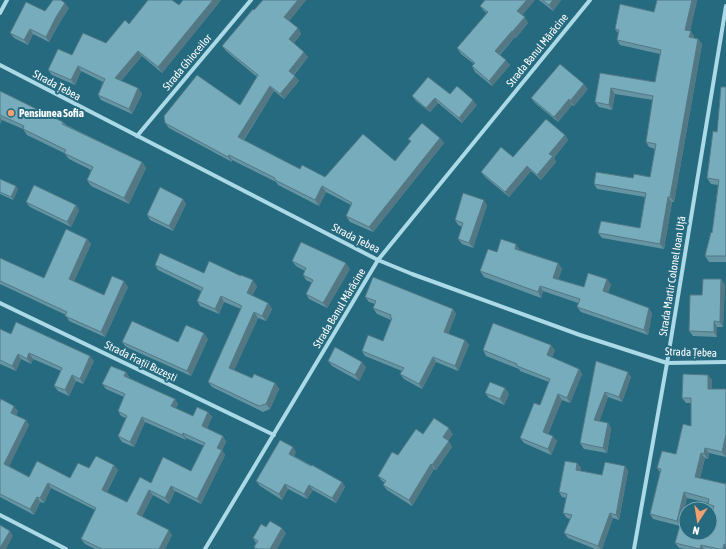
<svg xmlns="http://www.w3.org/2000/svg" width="726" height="549" viewBox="0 0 726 549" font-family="'Asap Condensed',sans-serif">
  <rect width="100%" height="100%" fill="#256a7f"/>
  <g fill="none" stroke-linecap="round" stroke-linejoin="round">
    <!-- street -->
    <g stroke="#abd9e6" stroke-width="4">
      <polyline points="0,13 7,0"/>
      <polyline points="0,65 378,260 412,274 580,335 667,363 726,362"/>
      <polyline points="137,136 251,0"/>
      <polyline points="0,303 274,435"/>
      <polyline points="0,515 66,549"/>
      <polyline points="205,549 378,260 590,0"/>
      <polyline points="634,549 667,363 726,6"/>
    </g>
  </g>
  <!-- wall -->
  <g fill="#6594a2" fill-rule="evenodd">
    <polygon points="221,0 162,73 142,56 121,81 138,88 142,94 132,114 101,100 98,95 103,82 81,71 75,85 52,75 48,70 72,55 106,43 129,24 179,5"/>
    <polygon points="263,0 306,0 289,21 298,28 301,34 294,43 308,57 294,75 299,81 284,99 274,91 244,140 300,169 325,177 395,161 411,142 408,139 440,138 444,143 373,232 350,222 346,216 351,205 326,192 319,206 278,185 276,182 232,160 232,162 169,128 165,123 240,105 257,77 226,51 222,46"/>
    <polygon points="539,0 561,0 553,11"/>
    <polygon points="657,0 697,0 690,31 694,36 694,38 698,39 702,44 674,202 672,202 664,249 602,238 598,233 640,228 645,197 597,189 594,184 633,178 650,177 655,149 649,147 646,142 653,100 615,94 612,110 599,107 595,102 600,73 655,82 660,54 620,45 617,40 618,33 615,29 654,12"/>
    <polygon points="480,6 522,15 528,23 516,38 515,37 500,55 510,65 492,86 475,72 472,66 474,64 461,54 457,48 487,13 484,11"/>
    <polygon points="69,8 60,22 49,42 33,34 28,45 14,38 10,33 45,11"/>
    <polygon points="726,87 726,262 709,262 705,256 712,233 718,185 711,184 707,178 717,132"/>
    <polygon points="588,89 574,106 572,105 558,122 535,103 531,98"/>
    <polygon points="0,91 63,122 66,125 142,162 146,168 129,204 91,186 87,180 91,170 69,159 64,153 27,135 23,129 2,120 0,124"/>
    <polygon points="450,94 477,105 462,123 438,103 430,112 416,101 412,96"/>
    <polygon points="565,135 568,140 554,158 556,162 541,180 531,171 509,197 485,177 481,172"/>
    <polygon points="0,179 18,189 13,200 0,194"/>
    <polygon points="183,199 186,204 173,231 150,220 147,215"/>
    <polygon points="26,202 76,205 79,210 71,227 30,207"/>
    <polygon points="487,205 473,248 462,244 458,239 462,227 458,225 455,220"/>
    <polygon points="87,239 91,244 74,281 104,295 128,287 105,337 69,321 66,315 0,284 0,258 44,278"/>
    <polygon points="520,250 558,263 562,269 558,279 584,287 611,284 608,293 652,313 648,335 581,312 577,307 578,303 543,291 541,298 484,277 480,271 497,252"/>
    <polygon points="292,261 350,269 327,308 309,299 306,294 312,283 306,280 303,275 305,271 296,266"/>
    <polygon points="155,265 204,273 257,286 252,296 268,303 272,309 266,321 258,318 234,370 252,378 275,383 279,389 270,409 263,412 212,387 208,382 241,309 224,302 219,314 200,306 197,301 201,291 158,270"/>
    <polygon points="725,284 723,327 717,327 717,337 693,336 689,331 702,295"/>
    <polygon points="365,297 453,309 456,314 448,334 465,340 469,345 458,371 436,362 422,389 404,379 400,374 402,371 365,356 362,351 383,341 391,320 377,314 373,308 375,304 369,302"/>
    <polygon points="0,329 11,334 94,361 83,384 76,381 69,396 58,391 54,386 61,371 33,359 31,364 21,359 16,371 0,364"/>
    <polygon points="208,339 191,376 126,347 122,342 178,342"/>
    <polygon points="483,350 555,350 552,357 579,369 582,374 570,403 562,400 548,434 557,441 551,455 524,443 520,438 540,405 549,382 520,371 519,369 486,356"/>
    <polygon points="328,361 366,367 359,381 332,366"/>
    <polygon points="596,361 631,377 622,402 608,397 599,421 608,423 611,428 607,453 584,449 580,443"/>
    <polygon points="126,372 129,377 129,378 175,399 178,404 176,408 193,416 208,412 212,417 207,428 223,436 226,442 222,450 225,455 201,504 175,491 169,504 153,495 142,516 172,535 165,549 95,549 85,544 81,539 95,510 51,488 44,503 40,502 34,515 0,497 0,402 18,411 16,415 26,420 29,425 9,466 29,477 70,478 89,468 114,465 118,470 107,492 127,502 151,483 191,471 204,446 186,438 186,440 145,422 134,447 122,442 118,436 126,418 121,416 118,411 124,397 106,389 102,384"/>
    <path d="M708 375 712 380V389H726V457L709 453 708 459 705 458 700 478 726 484V549H684L679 548 675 543 680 526 653 519 650 514 660 472 657 468 676 454 691 426V403H686L682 398ZM687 498 708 503V504L711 510H713L710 533 680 525Z"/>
    <polygon points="505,388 509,394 504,405 489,398 485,393"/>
    <polygon points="423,434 453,434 448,441 452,447 436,470 434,469 412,506 387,490 383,485 385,483 382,481 378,476 398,455"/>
    <polygon points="296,452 294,456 342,482 345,487 336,503 313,490 307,499 288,489 282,500 260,486 256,481"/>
    <polygon points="577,463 581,468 580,471 602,475 625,466 628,471 619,520 613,518 602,549 595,549 568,538 564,533 570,519 567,518 563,513 566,498 562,497 559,492"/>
    <polygon points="266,527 286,533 277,549 255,549 254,547 256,543 253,538"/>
  </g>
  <!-- shaded-wall -->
  <g fill="#537884">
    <polygon points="213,0 221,0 162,73 158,67"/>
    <polygon points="298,0 306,0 288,23 284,17"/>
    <polygon points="527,0 535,0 521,17 517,11"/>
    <polygon points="553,0 561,0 553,11 549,5"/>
    <polygon points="692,0 697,0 689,35 685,30"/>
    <polygon points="65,3 69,8 60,22 49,42 46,37 56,17"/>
    <polygon points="525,17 528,23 516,38 512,32"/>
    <polygon points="298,28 301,34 293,44 289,39"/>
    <polygon points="30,29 33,34 28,45 24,40"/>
    <polygon points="512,31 515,37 498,56 495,51"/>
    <polygon points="691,31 694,36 693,42 689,37"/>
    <polygon points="698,39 702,44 674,202 670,197"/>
    <polygon points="138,51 142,56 119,83 115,78"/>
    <polygon points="304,52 308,57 292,76 289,71"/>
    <polygon points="506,60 510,65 492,86 489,81"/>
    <polygon points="78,66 81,71 75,85 71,80"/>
    <polygon points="295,76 299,81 284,99 280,94"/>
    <polygon points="584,84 588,89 574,106 570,101"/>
    <polygon points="270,86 274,91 242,142 238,137"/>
    <polygon points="138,88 142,94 132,114 129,109"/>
    <polygon points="611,88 615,94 612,110 609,105"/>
    <polygon points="435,98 438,103 430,112 426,108"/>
    <polygon points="569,99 572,105 558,122 554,117"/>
    <polygon points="473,100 477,105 462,123 459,118"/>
    <polygon points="0,117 2,120 0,124"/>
    <polygon points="565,135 568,140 554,158 556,162 541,180 537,175 549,154"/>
    <polygon points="440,138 444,143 373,232 369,227"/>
    <polygon points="229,155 232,160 232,162 228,157"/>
    <polygon points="142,162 146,168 129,204 124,198"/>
    <polygon points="527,166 531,171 509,197 505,192"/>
    <polygon points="16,186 18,189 13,200 11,197"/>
    <polygon points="322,186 326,192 319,206 315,200"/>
    <polygon points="668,197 672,202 664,249 660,244"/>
    <polygon points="183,199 186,204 173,231 169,226"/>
    <polygon points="484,200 487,205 473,248 469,243"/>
    <polygon points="76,205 79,210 71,227 67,222"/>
    <polygon points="87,239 91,244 73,284 69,279"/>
    <polygon points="516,244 520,250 519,254 515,249"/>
    <polygon points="346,263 350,269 327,308 323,303"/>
    <polygon points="558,263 562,269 557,283 553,278"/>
    <polygon points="607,279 611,284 607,296 603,291"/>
    <polygon points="721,279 725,284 723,327 720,322"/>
    <polygon points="253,280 257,286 251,299 247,293"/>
    <polygon points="124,281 128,287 105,337 101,332"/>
    <polygon points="540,286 543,291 541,298 538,292"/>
    <polygon points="221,296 224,302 219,314 215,309"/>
    <polygon points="268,303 272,309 266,321 262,316"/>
    <polygon points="649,308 652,313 648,335 644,330"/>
    <polygon points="453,309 456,314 447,337 444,332"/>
    <polygon points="254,312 258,318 233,373 229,368"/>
    <polygon points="714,321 717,327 717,337 714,332"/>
    <polygon points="204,333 208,339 191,376 187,371"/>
    <polygon points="465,340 469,345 458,371 455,366"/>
    <polygon points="551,345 555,350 550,361 547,355"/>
    <polygon points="29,353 33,359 31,364 27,359"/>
    <polygon points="18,354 21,359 16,371 12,366"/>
    <polygon points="90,356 94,361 83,384 80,379"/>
    <polygon points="433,357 436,362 422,389 419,384"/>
    <polygon points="362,362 366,367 359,381 355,375"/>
    <polygon points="579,369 582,374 570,403 567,398"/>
    <polygon points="126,372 129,377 127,381 124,376"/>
    <polygon points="628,372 631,377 622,402 619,397"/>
    <polygon points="72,375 76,381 69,396 65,390"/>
    <polygon points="708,375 712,380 712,394 708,389"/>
    <polygon points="275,383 279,389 270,409 266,404"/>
    <polygon points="505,388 509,394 504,405 500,399"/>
    <polygon points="605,392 608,397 598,426 594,420"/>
    <polygon points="558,394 562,400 547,437 543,432"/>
    <polygon points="175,399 178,404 175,411 171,406"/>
    <polygon points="14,406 18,411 15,418 11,413"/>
    <polygon points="208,412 212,417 206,431 202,426"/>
    <polygon points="142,417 145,422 134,447 130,442"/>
    <polygon points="26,420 29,425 8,469 4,464"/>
    <polygon points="608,423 611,428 607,453 603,448"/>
    <polygon points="449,428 453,434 447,443 443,437"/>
    <polygon points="183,433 186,438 186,440 182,435"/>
    <polygon points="726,434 726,457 722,452"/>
    <polygon points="223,436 226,442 222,450 225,455 201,504 197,499 217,448"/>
    <polygon points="553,436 557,441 551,455 548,449"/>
    <polygon points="449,441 452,447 436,470 432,465"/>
    <polygon points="293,447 296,452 293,459 289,454"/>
    <polygon points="705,448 709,453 708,459 704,454"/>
    <polygon points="701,453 705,458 699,482 695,477"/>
    <polygon points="577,463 581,468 579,475 576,470"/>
    <polygon points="431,464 434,469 412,506 409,500"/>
    <polygon points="114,465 118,470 105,495 102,490"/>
    <polygon points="625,466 628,471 619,520 616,515"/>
    <polygon points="342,482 345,487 336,503 332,498"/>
    <polygon points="48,483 51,488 44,503 40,498"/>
    <polygon points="285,484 288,489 282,500 279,494"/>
    <polygon points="309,485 313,490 307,499 304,494"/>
    <polygon points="171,486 175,491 169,504 165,498"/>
    <polygon points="149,490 153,495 141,519 137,514"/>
    <polygon points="684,492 687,498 680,526 677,521"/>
    <polygon points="37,497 40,502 34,515 30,509"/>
    <polygon points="610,513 613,518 602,549 600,549 598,546"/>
    <polygon points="282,528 286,533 277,549 270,549"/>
    <polygon points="169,530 172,535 165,549 159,549"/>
    <polygon points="10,531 13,536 6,549 0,549"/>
    <polygon points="724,544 726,547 726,549 723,549"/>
    <polygon points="701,545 704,549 700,549"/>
  </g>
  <!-- building -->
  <g fill="#76acbc" stroke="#537884">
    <polygon points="53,0 61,0 65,3 56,17 46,37 30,29 24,40 10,33 26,2 45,11"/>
    <polygon points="148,0 172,0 179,5 183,0 213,0 158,67 138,51 115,78 138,88 129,109 98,95 105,79 78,66 71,80 48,70 58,49 72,55 83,33 106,43 125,20 129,24"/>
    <polygon points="263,0 298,0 284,17 298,28 289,39 304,52 289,71 295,76 280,94 270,86 238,137 300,169 302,165 325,177 363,134 395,161 411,141 408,139 422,123 440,138 369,227 346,216 352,203 322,186 315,200 275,180 275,178 229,155 228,157 165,123 164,116 197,75 240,105 258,75 222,46 253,9 254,10"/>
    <polygon points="485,0 527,0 517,11 525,17 512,32 512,31 495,51 506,60 489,81 472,66 475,63 457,48 488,12 480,6"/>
    <polygon points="542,0 553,0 549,5"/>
    <polygon points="657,0 692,0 685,30 691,31 689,37 698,39 670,197 668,197 660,244 598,233 601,221 640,228 646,193 594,184 596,172 633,178 634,174 650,177 656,144 646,142 653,96 611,88 609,105 595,102 600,73 655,82 661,50 617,40 619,30 615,29 620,4 654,12"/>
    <polygon points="560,64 584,84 570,101 569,99 554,117 531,98"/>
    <polygon points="428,77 450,94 457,86 473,100 459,118 435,98 426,108 412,96"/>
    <polygon points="721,87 726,87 726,256 705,256 711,232 712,233 719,180 707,178 713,131 717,132"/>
    <polygon points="0,91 63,122 62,124 142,162 124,198 87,180 93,167 64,153 66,150 23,129 24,126 0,115"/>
    <polygon points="546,119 565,135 549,154 553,156 537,175 527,166 505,192 481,172 501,147 513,157"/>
    <polygon points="0,179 16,186 11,197 0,192"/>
    <polygon points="34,185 76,205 67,222 26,202"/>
    <polygon points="160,187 183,199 169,226 147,215"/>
    <polygon points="463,193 484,200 469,243 458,239 463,223 455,220"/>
    <polygon points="66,229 87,239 69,279 104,295 112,276 124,281 101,332 65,316 67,312 0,281 0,258 44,278"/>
    <polygon points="501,239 516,244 515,249 558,263 553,278 584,287 588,273 607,279 603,291 649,308 644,330 577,307 580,299 540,286 538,292 480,271 488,249 497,252"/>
    <polygon points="301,242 346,263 323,303 306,294 313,280 303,275 306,268 292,261"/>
    <polygon points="160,253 204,273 209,261 241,276 241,275 253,280 247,293 268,303 262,316 254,312 229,368 252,378 254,374 275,383 266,404 259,406 208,382 242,306 221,296 215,309 197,301 203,288 155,265"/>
    <polygon points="373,277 453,309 444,332 465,340 455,366 433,357 419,384 400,374 404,368 362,351 368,335 383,341 392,318 390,317 391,315 373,308 376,301 365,297"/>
    <polygon points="703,279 721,279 720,322 714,321 714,332 689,331 690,295 702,295"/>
    <polygon points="132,321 178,342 186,325 204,333 187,371 122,342"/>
    <polygon points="16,322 90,356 80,379 72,375 65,390 54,386 62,368 29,353 27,359 18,354 12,366 0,360 0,329 11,334"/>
    <polygon points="493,323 551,345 547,355 579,369 567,398 558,394 543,432 553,436 548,449 520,438 534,403 540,405 550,379 517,366 517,364 483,350"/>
    <polygon points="335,347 362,362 355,375 328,361"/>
    <polygon points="596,361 628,372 619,397 605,392 594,420 608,423 603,448 580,443"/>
    <polygon points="111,366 126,372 124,376 175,399 171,406 193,416 197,407 208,412 202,426 223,436 217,448 222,450 197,499 171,486 165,498 149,490 137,514 169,530 159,549 102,549 81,539 96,508 48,483 40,498 37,497 30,509 0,494 0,402 1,399 14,406 11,413 26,420 4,464 29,477 37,461 70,478 78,463 89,468 96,456 114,465 102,490 127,502 140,477 151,483 163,457 191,471 205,443 183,433 182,435 142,417 130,442 118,436 127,416 118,411 125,394 102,384"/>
    <polygon points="683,374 708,375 708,389 726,389 726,434 722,452 705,448 704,454 701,453 695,477 726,484 726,545 724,544 723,549 719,549 701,545 700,549 675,543 680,525 686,526 686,533 710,533 710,520 714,506 708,504 709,499 684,492 677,521 650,514 661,469 657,468 662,451 676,454 683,424 691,426 691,398 682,398"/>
    <polygon points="490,382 505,388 500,399 485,393"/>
    <polygon points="434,418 449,428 443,437 449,441 432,465 431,464 409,500 383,485 386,481 378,476 392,452 398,455 416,429 423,434"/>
    <polygon points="280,440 293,447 289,454 311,466 312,465 342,482 332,498 309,485 304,494 285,484 279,494 256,481"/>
    <polygon points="565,461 577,463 576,470 602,475 605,462 625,466 616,515 610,513 598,546 564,533 572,515 563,513 567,494 559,492"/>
    <polygon points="270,521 282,528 270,549 257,549 254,547 258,541 253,538 261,524 266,527"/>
    <polygon points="0,525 10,531 0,548"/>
  </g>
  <!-- markers -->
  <circle fill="#f09f6f" stroke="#256a7f" stroke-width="1.5" cx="11" cy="113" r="4"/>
  <g text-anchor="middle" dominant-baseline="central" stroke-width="4" stroke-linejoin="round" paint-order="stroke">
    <!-- street labels -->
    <g font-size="11" fill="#fff" stroke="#256a7f">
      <text transform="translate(537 50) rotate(-51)">Strada Banul Mărăcine</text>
      <text transform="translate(187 62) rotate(-50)">Strada Ghioceilor</text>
      <text transform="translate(57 85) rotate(28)">Strada Țebea</text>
      <text transform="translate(356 238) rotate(27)">Strada Țebea</text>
      <text transform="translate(672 276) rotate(-81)">Strada Martir Colonel Ioan Uță</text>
      <text transform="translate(339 308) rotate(-59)">Strada Banul Mărăcine</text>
      <text transform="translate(691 352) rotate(2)">Strada Țebea</text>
      <text transform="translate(141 361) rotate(26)">Strada Frații Buzești</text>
    </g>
    <!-- poi labels -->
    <g font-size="11" font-weight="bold" fill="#fff" stroke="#256a7f" text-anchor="start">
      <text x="19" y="113">Pensiunea Sofia</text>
    </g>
  </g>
  <!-- north arrow -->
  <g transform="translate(698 521) rotate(192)"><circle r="19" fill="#256a7f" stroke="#7ca6b2"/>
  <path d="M0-3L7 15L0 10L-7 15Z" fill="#f09f6f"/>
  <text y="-6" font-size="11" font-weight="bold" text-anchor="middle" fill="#ffffff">N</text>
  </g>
</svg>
